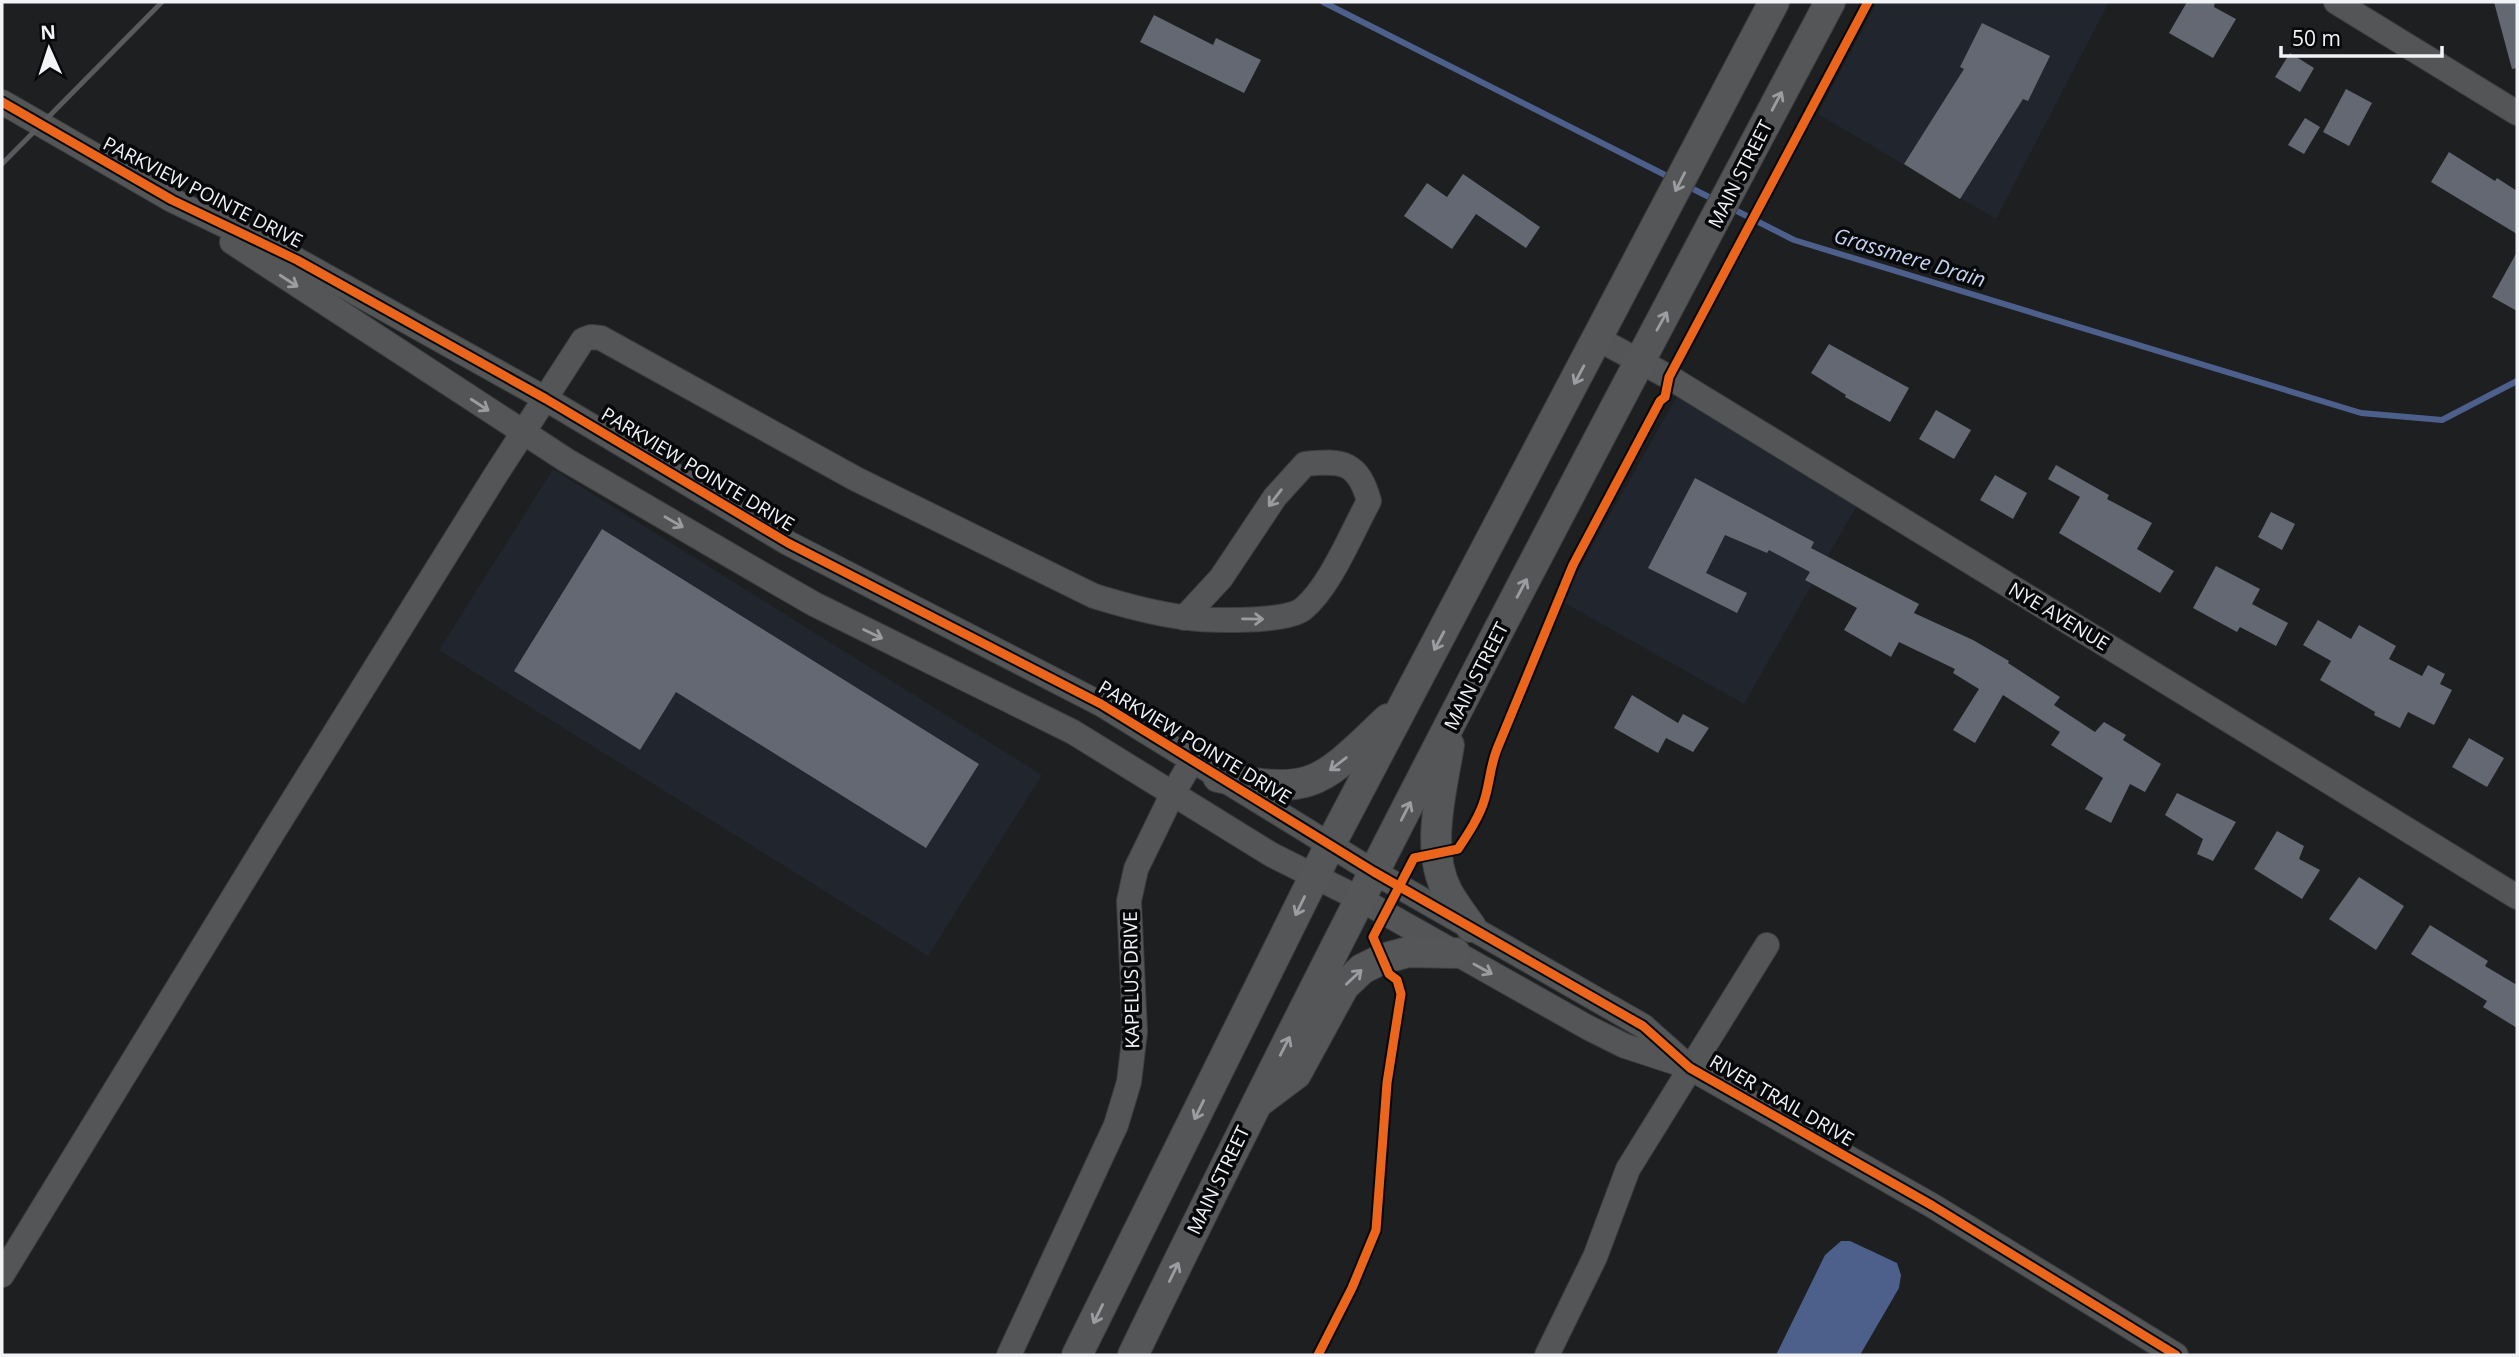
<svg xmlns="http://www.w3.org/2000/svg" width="2519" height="1357" viewBox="0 0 2519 1357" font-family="'Open Sans',sans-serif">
  <rect width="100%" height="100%" fill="#1d1f21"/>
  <!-- built -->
  <g fill="#20252e">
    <polygon points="1877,2 2109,2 1996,219 1818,114"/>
    <polygon points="1677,396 1860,500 1744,704 1561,601"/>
    <polygon points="553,469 1042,775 928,956 439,650"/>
  </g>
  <!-- water -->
  <polygon fill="#4d5f8b" points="1841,1241 1850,1241 1897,1263 1901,1275 1899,1288 1860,1355 1776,1355 1825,1255"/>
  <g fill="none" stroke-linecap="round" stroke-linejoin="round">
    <!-- stream -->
    <g stroke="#4d5f8b" stroke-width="6">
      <polyline points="1323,2 1671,178"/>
      <polyline points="1687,186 1715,200"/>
      <polyline points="1731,208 1794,240 2361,413 2442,420 2517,381"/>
    </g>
  </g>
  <!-- building -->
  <g fill="#636873">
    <polygon points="2187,2 2215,2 2214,7 2236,19 2213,58 2169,33"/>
    <polygon points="2494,2 2517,2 2517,68 2512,69"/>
    <polygon points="1154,15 1213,45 1216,38 1261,60 1244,93 1140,42"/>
    <polygon points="1982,23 2050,56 2028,101 2023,99 1960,199 1904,164 1964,69 1960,67"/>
    <polygon points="2290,53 2314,68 2300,92 2275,77"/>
    <polygon points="2346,89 2372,103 2349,146 2323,132"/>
    <polygon points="2305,118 2320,127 2304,154 2288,145"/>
    <polygon points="2449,152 2495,181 2497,178 2517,191 2517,234 2431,182"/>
    <polygon points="1463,174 1540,227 1526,248 1476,214 1452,249 1404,216 1427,183 1447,197"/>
    <polygon points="2517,252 2517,311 2492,297"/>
    <polygon points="1829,344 1909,388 1890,422 1845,397 1846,395 1811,373"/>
    <polygon points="1936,410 1971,430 1954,459 1919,439"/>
    <polygon points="2056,465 2109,495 2107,499 2152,523 2137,549 2174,571 2160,593 2059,533 2080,497 2048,479"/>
    <polygon points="1995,475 2027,493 2013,519 1980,500"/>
    <polygon points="1695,478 1814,542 1811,548 1919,604 1914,613 1973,640 2009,661 2008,663 2060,697 2054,705 2095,732 2104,722 2126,735 2123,740 2161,764 2145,792 2130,784 2111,823 2085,809 2103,778 2051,745 2060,732 2003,695 1975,743 1953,730 1979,689 1953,673 1955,669 1899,642 1891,657 1844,630 1857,608 1805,580 1810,572 1769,550 1767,553 1725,535 1706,573 1747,593 1737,613 1648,568"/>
    <polygon points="2271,512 2295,524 2282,550 2258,537"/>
    <polygon points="602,529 979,764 926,848 676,692 640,750 514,671"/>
    <polygon points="2216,566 2260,589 2252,604 2288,623 2276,646 2240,627 2237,632 2193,608"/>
    <polygon points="2318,620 2351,639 2359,625 2396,646 2389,659 2422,676 2428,665 2445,674 2440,684 2452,690 2434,725 2408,712 2400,728 2374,715 2375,712 2320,680 2331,661 2303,645"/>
    <polygon points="1632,695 1678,723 1683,714 1709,728 1693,752 1666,738 1658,753 1614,728"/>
    <polygon points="2469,738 2504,758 2487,787 2452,767"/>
    <polygon points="2177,793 2236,822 2213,861 2197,854 2203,839 2165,815"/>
    <polygon points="2277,831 2304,846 2299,859 2320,870 2302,899 2254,869"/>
    <polygon points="2359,877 2404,906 2376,950 2329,919"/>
    <polygon points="2430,925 2488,961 2485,966 2517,985 2517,1028 2483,1007 2487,1001 2411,954"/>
  </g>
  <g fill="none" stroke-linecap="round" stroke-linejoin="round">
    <!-- minor casing -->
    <g stroke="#3c3d3e" stroke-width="26">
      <g id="minor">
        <polyline points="2336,2 2517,113"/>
        <polyline points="2,102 172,200 297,260 546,399 788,543 1101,704 1374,872 1643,1026 1690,1068 1933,1206 2176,1355"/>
        <polyline points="232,242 566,460 767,577 814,604 1073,732 1272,855 1360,899 1587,1027 1625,1046 1680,1064"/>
        <polyline points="1598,339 1669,377 2517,897"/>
        <path d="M2 1275 272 834 495 476 583 340 591 337 601 338 856 479 1094 596C1123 605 1152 613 1182 617 1205 621 1286 623 1303 609 1330 587 1352 532 1369 501 1358 462 1343 460 1305 464L1275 497 1221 578 1184 618"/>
        <polyline points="1009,1355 1116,1125 1129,1082 1135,1032 1129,901 1136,869 1172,795 1192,761"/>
        <polyline points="1547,1355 1595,1257 1628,1169 1767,945"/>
      </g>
    </g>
    <!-- major casing -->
    <g stroke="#3c3d3e" stroke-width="32">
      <g id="major">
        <path d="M1449 745C1442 789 1425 849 1447 891 1453 903 1463 915 1471 927"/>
        <path d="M1218 777C1315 796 1320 783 1388 719"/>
        <polyline points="1260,1101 1296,1074 1344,986 1362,969 1382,959 1408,952 1455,953"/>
        <polyline points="1077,1355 1330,845 1774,2"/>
        <path d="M1133 1355C1354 899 1592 450 1830 2"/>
      </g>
    </g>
    <!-- minor -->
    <use href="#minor" stroke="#545556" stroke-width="24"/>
    <!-- major -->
    <use href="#major" stroke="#545658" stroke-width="30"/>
    <!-- rail -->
    <polyline stroke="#595a5c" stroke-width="5" points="2,164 162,2"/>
    <!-- cycleway casing -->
    <g stroke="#07080a" stroke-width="13">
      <g id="cycleway">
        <polyline points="2,102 172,200 297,260 546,399 788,543 1101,704 1374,872 1643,1026 1690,1068 1933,1206 2176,1355"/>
        <path d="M1318 1355 1352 1288 1376 1230 1387 1083 1401 994 1397 980 1389 974 1373 937 1414 858 1458 849C1468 834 1480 816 1485 798 1490 781 1490 767 1497 749L1573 565 1660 401 1665 397 1669 377 1868 2"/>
      </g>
    </g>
    <!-- cycleway -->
    <use href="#cycleway" stroke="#eb651d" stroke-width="9"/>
  </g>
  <!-- one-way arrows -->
  <defs><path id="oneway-shaft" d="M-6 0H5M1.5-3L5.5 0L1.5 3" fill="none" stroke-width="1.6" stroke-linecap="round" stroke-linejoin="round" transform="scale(1.75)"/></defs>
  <g stroke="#9b9da0">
    <use href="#oneway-shaft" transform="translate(1777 101) rotate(-62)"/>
    <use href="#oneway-shaft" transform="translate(1680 182) rotate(117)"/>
    <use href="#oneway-shaft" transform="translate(1662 321) rotate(-61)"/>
    <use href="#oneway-shaft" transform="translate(1579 375) rotate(118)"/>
    <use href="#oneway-shaft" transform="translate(1522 588) rotate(-62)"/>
    <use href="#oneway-shaft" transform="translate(1439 641) rotate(118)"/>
    <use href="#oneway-shaft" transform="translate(1338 764) rotate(142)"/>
    <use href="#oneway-shaft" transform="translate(1406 811) rotate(-63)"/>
    <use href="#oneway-shaft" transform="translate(1300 906) rotate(116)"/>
    <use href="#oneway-shaft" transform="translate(1354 977) rotate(-43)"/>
    <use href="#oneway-shaft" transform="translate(1285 1046) rotate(-63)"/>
    <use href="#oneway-shaft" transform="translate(1199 1110) rotate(116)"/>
    <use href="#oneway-shaft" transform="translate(1174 1272) rotate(-64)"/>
    <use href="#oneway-shaft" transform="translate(1098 1314) rotate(116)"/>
  </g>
  <g stroke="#9b9c9e">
    <use href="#oneway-shaft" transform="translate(289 281) rotate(33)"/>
    <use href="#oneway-shaft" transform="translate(480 405) rotate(33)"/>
    <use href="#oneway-shaft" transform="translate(1275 498) rotate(127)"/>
    <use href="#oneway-shaft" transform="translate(674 522) rotate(30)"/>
    <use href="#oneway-shaft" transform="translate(1253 619) rotate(1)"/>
    <use href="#oneway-shaft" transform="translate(873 634) rotate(26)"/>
    <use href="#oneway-shaft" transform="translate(1483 969) rotate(29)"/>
  </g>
  <g text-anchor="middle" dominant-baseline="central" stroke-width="7" stroke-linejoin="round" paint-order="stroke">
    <!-- street labels -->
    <g font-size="19" fill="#f1f3f7" stroke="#07080a">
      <text transform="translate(1740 174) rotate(-63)">MAIN STREET</text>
      <text transform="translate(203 192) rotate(27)">PARKVIEW POINTE DRIVE</text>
      <text transform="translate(698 469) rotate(31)">PARKVIEW POINTE DRIVE</text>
      <text transform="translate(2059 616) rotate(31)">NYE AVENUE</text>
      <text transform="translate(1476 676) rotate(-63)">MAIN STREET</text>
      <text transform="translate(1195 742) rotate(31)">PARKVIEW POINTE DRIVE</text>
      <text transform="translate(1131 980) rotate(-91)">KAPELUS DRIVE</text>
      <text transform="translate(1782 1100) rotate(30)">RIVER TRAIL DRIVE</text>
      <text transform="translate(1218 1180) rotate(-64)">MAIN STREET</text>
    </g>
    <!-- water labels -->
    <g font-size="21" font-style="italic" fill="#c6d3f1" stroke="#07080a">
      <text transform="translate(1910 257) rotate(17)">Grassmere Drain</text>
    </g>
  </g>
  <!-- border -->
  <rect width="2519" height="1357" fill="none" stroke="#f1f3f7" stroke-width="7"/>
  <!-- north arrow -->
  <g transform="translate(49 49) rotate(357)" stroke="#07080a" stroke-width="5" paint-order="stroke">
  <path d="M0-5L12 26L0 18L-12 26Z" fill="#f1f3f7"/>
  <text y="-10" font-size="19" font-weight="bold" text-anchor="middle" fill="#f1f3f7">N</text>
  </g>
  <!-- scale -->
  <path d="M2281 46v10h161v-10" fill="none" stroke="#f1f3f7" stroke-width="3.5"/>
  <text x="2292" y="46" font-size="21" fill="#f1f3f7" stroke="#07080a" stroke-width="5" paint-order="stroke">50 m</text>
</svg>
